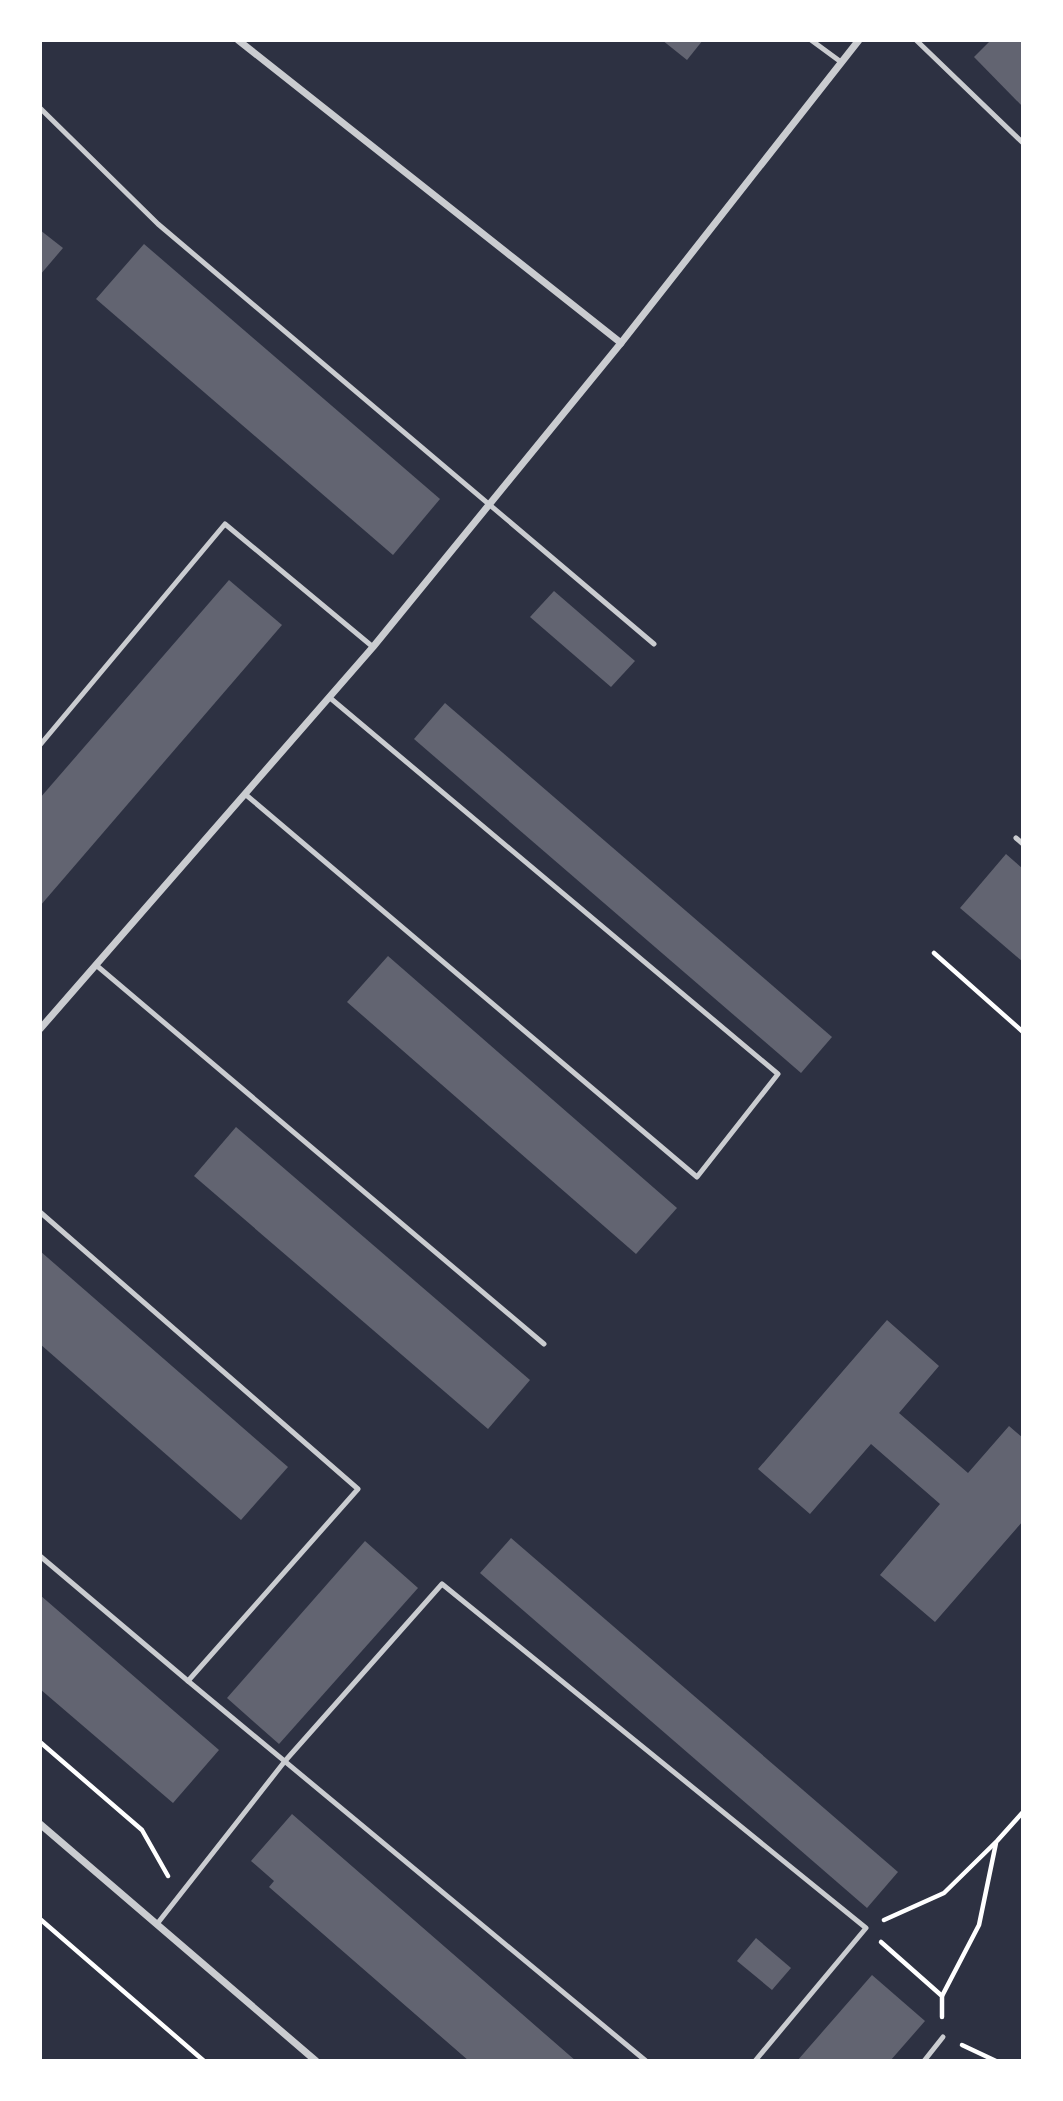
<svg xmlns="http://www.w3.org/2000/svg" width="1063" height="2101" viewBox="0 0 1063 2101" font-family="Commissioner,sans-serif">
  <rect width="100%" height="100%" fill="#2d3142"/>
  <!-- building -->
  <g fill="#626471">
    <polygon points="662,40 703,40 687,60"/>
    <polygon points="991,40 1023,40 1023,107 974,57"/>
    <polygon points="40,230 63,248 40,275"/>
    <polygon points="144,244 440,499 393,555 96,299"/>
    <polygon points="229,580 282,625 40,906 40,798"/>
    <polygon points="554,591 635,661 611,687 530,617"/>
    <polygon points="445,703 832,1037 801,1073 414,739"/>
    <polygon points="1006,854 1023,869 1023,962 960,908"/>
    <polygon points="388,956 677,1208 636,1254 347,1002"/>
    <polygon points="236,1127 530,1380 488,1429 194,1176"/>
    <polygon points="40,1251 288,1467 241,1520 40,1344"/>
    <polygon points="887,1320 939,1366 899,1413 968,1473 1009,1426 1023,1438 1023,1521 935,1622 880,1575 940,1504 871,1444 810,1514 758,1469"/>
    <polygon points="511,1538 898,1872 867,1908 480,1573"/>
    <polygon points="365,1541 418,1588 279,1744 227,1698"/>
    <polygon points="40,1595 219,1750 173,1803 40,1689"/>
    <polygon points="292,1814 361,1874 576,2061 469,2061 269,1887 274,1881 251,1861"/>
    <polygon points="756,1938 791,1968 772,1990 737,1961"/>
    <polygon points="872,1975 925,2021 890,2061 797,2061"/>
  </g>
  <g fill="none" stroke-linecap="round" stroke-linejoin="round">
    <!-- path -->
    <g stroke="#fff" stroke-width="4.5">
      <polyline points="934,953 1023,1032"/>
      <polyline points="40,1742 142,1830 168,1876"/>
      <polyline points="40,1919 204,2061"/>
      <polyline points="884,1920 944,1893 997,1841 1023,1812"/>
      <polyline points="881,1942 942,1996 942,2017"/>
      <polyline points="942,1996 979,1925 996,1843"/>
      <polyline points="962,2045 996,2061"/>
    </g>
    <!-- service -->
    <g stroke="#caccd0" stroke-width="5">
      <polyline points="811,40 841,62"/>
      <polyline points="916,40 1023,143"/>
      <polyline points="40,108 158,224 654,644"/>
      <polyline points="40,745 225,524 373,647"/>
      <polyline points="245,794 697,1177 778,1074 329,697"/>
      <polyline points="1016,838 1023,844"/>
      <polyline points="96,965 544,1344"/>
      <polyline points="40,1212 358,1489 188,1681 40,1556"/>
      <polyline points="188,1681 646,2061"/>
      <polyline points="157,1924 285,1761 442,1584 866,1928 755,2061"/>
      <polyline points="924,2061 943,2037"/>
    </g>
    <!-- minor -->
    <g stroke="#caccd0" stroke-width="7">
      <polyline points="238,40 621,343"/>
      <polyline points="40,1029 373,647 621,343 859,40"/>
      <polyline points="40,1824 316,2061"/>
    </g>
  </g>
  <!-- border -->
  <rect width="1063" height="2101" fill="none" stroke="#ffffff" stroke-width="84"/>
</svg>
